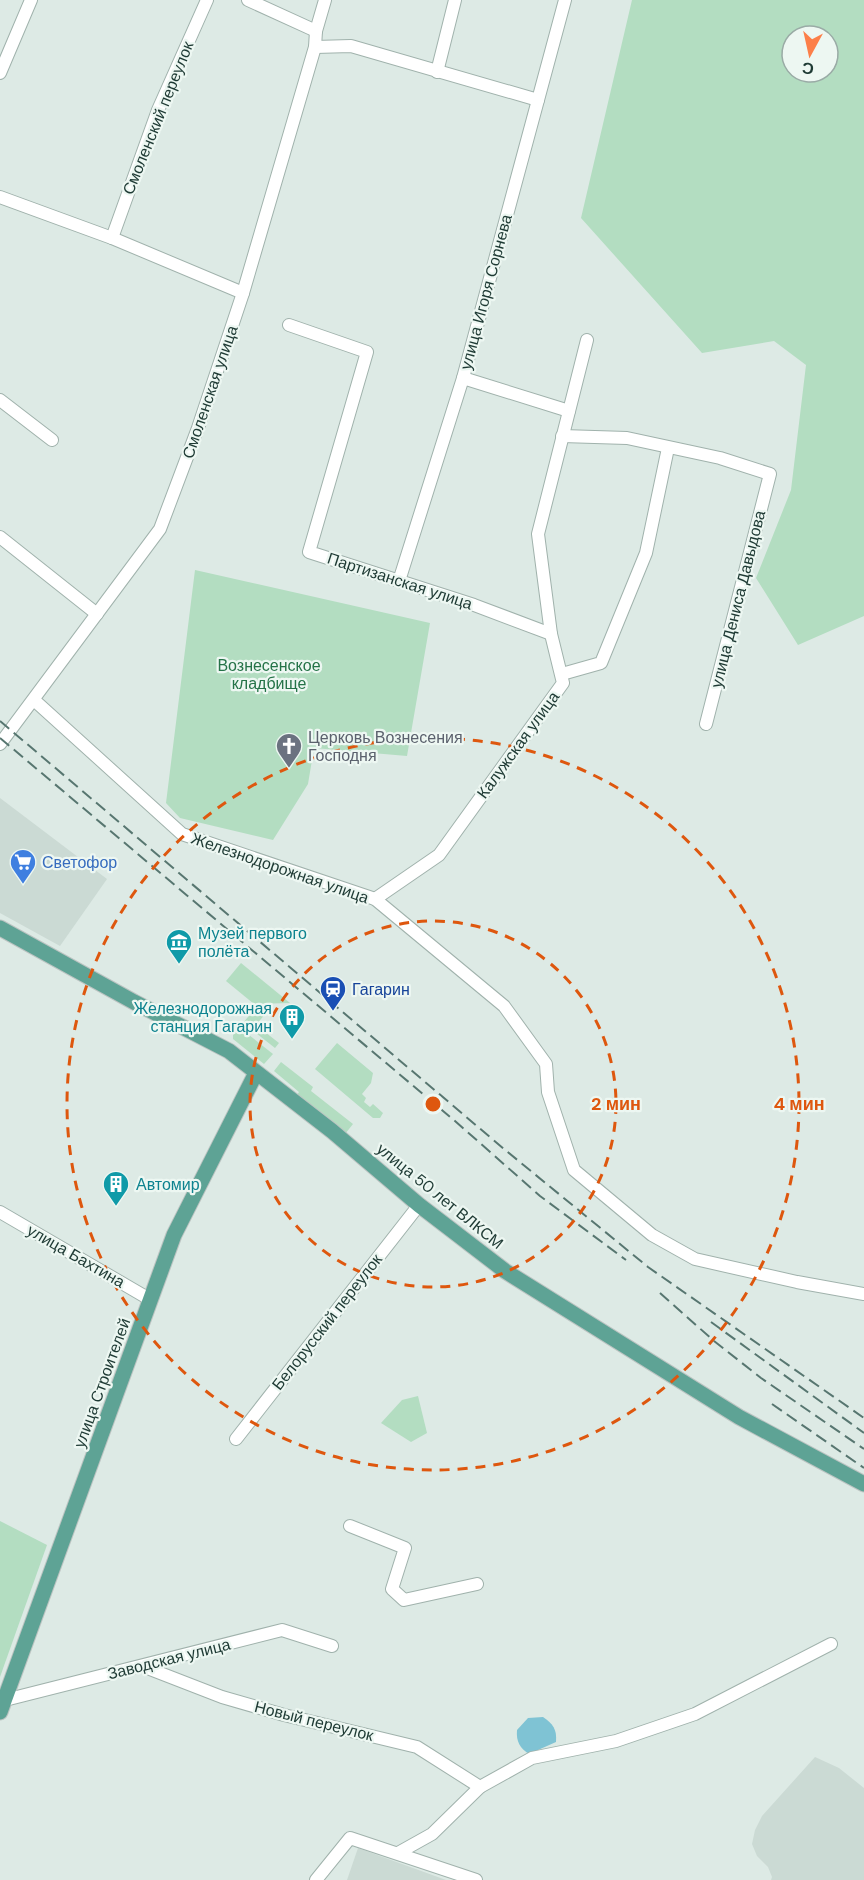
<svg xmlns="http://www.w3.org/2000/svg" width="864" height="1880" viewBox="0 0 864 1880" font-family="'DM Sans',sans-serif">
  <rect width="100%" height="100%" fill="#ddeae5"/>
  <!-- built -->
  <g fill="#cbdad4">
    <polygon points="0,798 107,879 60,946 0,913"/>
    <polygon points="815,1757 839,1768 864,1788 864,1880 771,1880 772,1877 768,1867 757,1856 752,1844 755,1830 762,1816"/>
    <polygon points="358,1848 446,1880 347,1880"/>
  </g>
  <!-- green -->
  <g fill="#b3ddc1" fill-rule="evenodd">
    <path d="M632 0H864V616L798 645 756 578 791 490 806 365 774 341 702 353 581 218ZM792 36H828V72H792Z"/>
    <polygon points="195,570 430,623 407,756 314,748 308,784 273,840 180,818 166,803"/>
    <polygon points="241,963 290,1003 254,1004 226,981"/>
    <polygon points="252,1012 266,1013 256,1025 279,1043 275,1048 243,1023"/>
    <polygon points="239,1027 273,1054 264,1064 233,1039 233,1035"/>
    <polygon points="337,1043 373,1073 371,1083 362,1094 366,1098 364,1102 370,1107 373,1104 383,1113 380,1118 373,1118 315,1069"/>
    <polygon points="281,1062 313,1087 311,1091 353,1124 345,1134 297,1095 299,1092 274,1071"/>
    <polygon points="418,1396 427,1433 411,1442 381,1423 402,1400"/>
    <polygon points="0,1521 47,1545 0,1677"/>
  </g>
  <!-- water -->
  <path fill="#7fc3d4" d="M543 1717C553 1724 557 1729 556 1742L529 1754C520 1748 516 1742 517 1730L528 1718Z"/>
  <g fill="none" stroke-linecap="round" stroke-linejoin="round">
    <!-- minor casing -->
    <g stroke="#a0b2ac" stroke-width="14">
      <g id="minor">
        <polyline points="248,0 316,31"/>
        <polyline points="315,47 351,46 538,100"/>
        <polyline points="437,72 455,0"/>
        <polyline points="0,73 31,0"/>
        <polyline points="0,197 112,238 243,293"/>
        <polyline points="112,238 158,110 207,0"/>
        <polyline points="289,325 367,352 309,552 474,605 551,634"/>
        <polyline points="463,378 569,411"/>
        <polyline points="0,400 52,440"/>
        <polyline points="562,436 627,438 720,458 770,474 706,724"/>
        <polyline points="0,537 97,614"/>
        <polyline points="399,581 463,378 565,0"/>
        <polyline points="562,674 601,663 646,553 668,448"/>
        <polyline points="34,700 182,834 375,899 504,1006 546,1064 548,1092 574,1170 652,1235 695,1259 797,1282 864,1294"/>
        <polyline points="0,744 160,529 198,428 243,293 315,47 316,31 325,0"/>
        <polyline points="375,899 439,855 563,683 551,634 538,534 587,340"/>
        <polyline points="0,1212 151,1300"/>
        <polyline points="236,1439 419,1205"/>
        <polyline points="350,1526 405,1548 392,1589 404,1600 477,1584"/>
        <polyline points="142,1666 222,1697 284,1715 417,1747 480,1787"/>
        <polyline points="5,1700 282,1630 332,1646"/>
        <polyline points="398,1853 432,1834 480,1787 532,1758 616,1741 695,1714 831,1644"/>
        <polyline points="316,1880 350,1838 476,1880"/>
      </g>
    </g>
    <!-- major casing -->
    <g stroke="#bcc4c2" stroke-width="17">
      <g id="major">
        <polyline points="0,928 134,1002 229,1051 332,1131 419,1205 505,1271 739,1417 864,1484"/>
        <polyline points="0,1712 174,1235 256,1073"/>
      </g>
    </g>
    <!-- minor -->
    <use href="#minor" stroke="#fff" stroke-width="12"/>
    <!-- major -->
    <use href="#major" stroke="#5ea395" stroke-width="15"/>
    <!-- rail -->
    <g stroke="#577670" stroke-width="2" stroke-dasharray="12 6" stroke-linecap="butt">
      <polyline points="0,721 504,1149 648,1267 864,1418"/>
      <polyline points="0,738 455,1121 540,1196 626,1260"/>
      <polyline points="660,1293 714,1341 761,1378 864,1449"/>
      <polyline points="711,1322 864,1433"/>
      <polyline points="772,1404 864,1468"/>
    </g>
  </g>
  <!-- distance rings -->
  <g fill="none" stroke="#de570e" stroke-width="3" stroke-dasharray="10 8">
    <circle cx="433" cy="1104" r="183"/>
    <circle cx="433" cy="1104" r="366"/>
  </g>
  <!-- icons -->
  <defs>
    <g id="church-pin" transform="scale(1.35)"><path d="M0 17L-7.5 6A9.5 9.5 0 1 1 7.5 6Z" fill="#6b7280" stroke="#edf7f2"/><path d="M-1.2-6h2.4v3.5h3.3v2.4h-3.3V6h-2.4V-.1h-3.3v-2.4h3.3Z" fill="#fff"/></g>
    <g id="supermarket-pin" transform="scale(1.35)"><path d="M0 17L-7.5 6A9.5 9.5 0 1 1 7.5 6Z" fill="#3f7fe0" stroke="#edf7f2"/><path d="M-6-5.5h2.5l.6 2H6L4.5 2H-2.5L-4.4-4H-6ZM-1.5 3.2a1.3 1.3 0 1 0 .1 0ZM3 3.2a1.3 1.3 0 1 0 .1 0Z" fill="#fff"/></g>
    <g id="museum-pin" transform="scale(1.35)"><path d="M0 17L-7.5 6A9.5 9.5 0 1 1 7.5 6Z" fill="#0f9aa8" stroke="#edf7f2"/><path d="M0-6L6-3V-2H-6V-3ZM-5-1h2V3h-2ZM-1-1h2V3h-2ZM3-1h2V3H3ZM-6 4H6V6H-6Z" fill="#fff"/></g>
    <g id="station-pin" transform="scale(1.35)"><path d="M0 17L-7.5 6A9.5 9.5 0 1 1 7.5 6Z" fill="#1a4fb4" stroke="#edf7f2"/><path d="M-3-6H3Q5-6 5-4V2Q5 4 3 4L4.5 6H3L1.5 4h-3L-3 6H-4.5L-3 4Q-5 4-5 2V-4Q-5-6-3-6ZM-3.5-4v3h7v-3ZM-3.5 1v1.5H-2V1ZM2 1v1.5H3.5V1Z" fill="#fff"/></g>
    <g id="building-pin" transform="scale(1.35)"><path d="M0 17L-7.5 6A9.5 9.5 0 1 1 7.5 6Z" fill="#0f9aa8" stroke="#edf7f2"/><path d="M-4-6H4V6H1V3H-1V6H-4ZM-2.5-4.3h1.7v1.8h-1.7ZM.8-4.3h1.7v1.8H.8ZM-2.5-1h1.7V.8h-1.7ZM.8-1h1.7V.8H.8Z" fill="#fff"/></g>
  </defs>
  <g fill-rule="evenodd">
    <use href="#church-pin" x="289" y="746"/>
    <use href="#supermarket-pin" x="23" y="862"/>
    <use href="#museum-pin" x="179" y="942"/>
    <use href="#station-pin" x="333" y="989"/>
    <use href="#building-pin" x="292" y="1017"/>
    <use href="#building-pin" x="116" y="1184"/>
  </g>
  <g text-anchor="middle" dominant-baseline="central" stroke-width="4.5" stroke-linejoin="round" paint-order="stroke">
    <!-- street labels -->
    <g font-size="16" fill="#1e3a34" stroke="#edf7f2">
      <text transform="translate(158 118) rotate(-68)">Смоленский переулок</text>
      <text transform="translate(486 292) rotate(-75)">улица Игоря Сорнева</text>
      <text transform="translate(210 392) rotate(-71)">Смоленская улица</text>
      <text transform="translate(400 581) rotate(18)">Партизанская улица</text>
      <text transform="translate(738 599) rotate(-76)">улица Дениса Давыдова</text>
      <text transform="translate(518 745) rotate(-54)">Калужская улица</text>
      <text transform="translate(280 868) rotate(19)">Железнодорожная улица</text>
      <text transform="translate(440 1196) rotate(39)">улица 50 лет ВЛКСМ</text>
      <text transform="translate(76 1256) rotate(30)">улица Бахтина</text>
      <text transform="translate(327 1322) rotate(-52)">Белорусский переулок</text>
      <text transform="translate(102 1383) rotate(-70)">улица Строителей</text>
      <text transform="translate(169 1659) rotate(-14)">Заводская улица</text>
      <text transform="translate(314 1721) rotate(14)">Новый переулок</text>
    </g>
    <!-- park labels -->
    <g font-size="16" fill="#257348" stroke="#edf7f2">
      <text x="269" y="665">Вознесенское<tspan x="269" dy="18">кладбище</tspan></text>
    </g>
    <!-- worship labels -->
    <g font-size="16" fill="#5b616d" stroke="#edf7f2" text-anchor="start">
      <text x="308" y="737">Церковь Вознесения<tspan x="308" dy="18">Господня</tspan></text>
    </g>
    <!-- shop labels -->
    <g font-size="16" fill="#366cbe" stroke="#edf7f2" text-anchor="start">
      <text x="42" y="862">Светофор</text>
    </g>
    <!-- culture labels -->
    <g font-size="16" fill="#0d838f" stroke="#edf7f2" text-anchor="start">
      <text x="198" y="933">Музей первого<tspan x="198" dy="18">полёта</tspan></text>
      <text x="272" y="1008" text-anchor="end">Железнодорожная<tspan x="272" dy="18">станция Гагарин</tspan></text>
      <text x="136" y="1184">Автомир</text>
    </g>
    <!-- transit labels -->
    <g font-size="16" fill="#164399" stroke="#edf7f2" text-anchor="start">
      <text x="352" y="989">Гагарин</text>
    </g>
  </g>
  <circle cx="433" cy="1104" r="9" fill="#de570e" stroke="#edf7f2" stroke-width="3"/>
  <g font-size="18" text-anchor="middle" font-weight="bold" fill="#de570e" stroke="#edf7f2" stroke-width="4.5" stroke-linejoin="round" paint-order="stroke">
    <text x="616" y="1110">2 мин</text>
    <text x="799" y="1110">4 мин</text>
  </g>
  <!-- north arrow -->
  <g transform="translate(810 54) rotate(188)"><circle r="28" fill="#edf7f2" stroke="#9aaba6" stroke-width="1.5"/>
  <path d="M0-4.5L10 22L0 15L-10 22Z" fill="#fc7f49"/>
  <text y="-9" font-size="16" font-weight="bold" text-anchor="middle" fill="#1e3a34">С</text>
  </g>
</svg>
